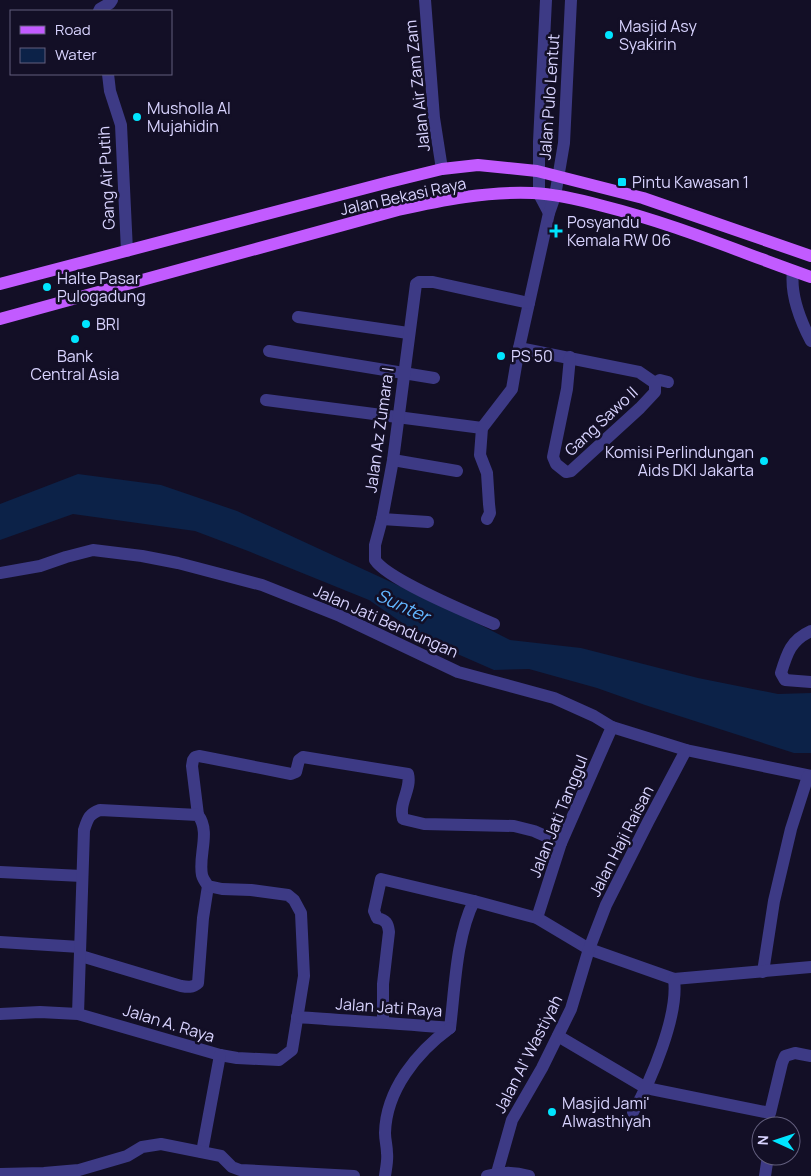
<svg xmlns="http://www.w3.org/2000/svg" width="811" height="1176" viewBox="0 0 811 1176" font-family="Manrope,sans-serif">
  <rect width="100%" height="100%" fill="#130f26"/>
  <!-- water -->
  <polygon fill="#0c2248" points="78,474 161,485 237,511 447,608 510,640 581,648 698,678 778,694 811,693 811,753 794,753 645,705 597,688 529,669 494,670 430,642 369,600 248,551 195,531 73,514 0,540 0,504"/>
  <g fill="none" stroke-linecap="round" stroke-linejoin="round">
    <!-- minor -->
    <g stroke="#3d3a85" stroke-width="12">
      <polyline points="425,0 434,118 442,169"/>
      <polyline points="546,0 539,142 539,194 549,213"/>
      <polyline points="99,11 100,9 110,3 112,0"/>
      <polyline points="108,74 110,91 121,125 127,251"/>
      <path d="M793 271C790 295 800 320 811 341"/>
      <polyline points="298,317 408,333"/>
      <polyline points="519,348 639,372 655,383 660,380 668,382"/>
      <polyline points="269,351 434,378"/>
      <polyline points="570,357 567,389 553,457 556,464 566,472 571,471 640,408 655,392 655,383"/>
      <polyline points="266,400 482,428"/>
      <polyline points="393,460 457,471"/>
      <polyline points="382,519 428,522"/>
      <polyline points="487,519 490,513 489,504 487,473 480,455 482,428 512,389 519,348 549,213 555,196 564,143 571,0"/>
      <polyline points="0,573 40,566 66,557 93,550 142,556 178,563 262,585 340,616 458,672 554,698 594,716 612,727 686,750 811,776"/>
      <path d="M494 624C469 613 388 580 375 560V545L382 519 393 460 416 284 419 282H433L529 303"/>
      <path d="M811 631C791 640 787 653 781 673L785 680 811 682"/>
      <path d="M198 815 192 766 193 760 195 757 199 756 291 774 296 772 299 760 303 757 408 774C412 789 398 803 403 819L424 824 514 826 534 831 561 843"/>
      <polyline points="0,872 82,876"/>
      <polyline points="537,918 561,843 612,727"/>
      <polyline points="0,942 80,947"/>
      <path d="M81 956 181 986C187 987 193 988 198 983L203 918 208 886"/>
      <polyline points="763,972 774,901 791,829 808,776"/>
      <path d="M0 1014 40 1012 78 1014 220 1055 237 1058 279 1060 292 1050 304 976 301 913 294 900 288 895 251 890 222 889 208 886C206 883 203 879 202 875 198 855 211 832 198 815L100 810C89 814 88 818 84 830L78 1014"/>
      <path d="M297 1017C348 1021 399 1023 450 1028 455 988 456 937 474 901L537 918 589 949 674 979 811 967"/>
      <path d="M383 1022V984L389 932C388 923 386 920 377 918L374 911 381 879 474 901"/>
      <polyline points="558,1036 646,1088 770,1113 782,1063 785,1056 795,1053 811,1056"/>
      <path d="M633 1112C651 1081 679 1015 674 979"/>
      <polyline points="202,1152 220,1055"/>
      <polyline points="497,1173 512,1120 542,1068 571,1009 589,949 606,905 648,822 686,750"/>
      <polyline points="0,1174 44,1173 79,1170 127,1156 142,1147 161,1144 221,1156 232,1167 240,1170 354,1176"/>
      <path d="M385 1176C386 1168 388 1160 387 1153 387 1146 385 1140 385 1133 386 1090 417 1052 450 1028"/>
      <path d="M487 1176C500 1172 516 1172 529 1176"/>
      <polyline points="765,1176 768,1156"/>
    </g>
    <!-- major -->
    <g stroke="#c25bff" stroke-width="12">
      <polyline points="0,284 389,182 442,169 478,165 537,171 643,198 811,256"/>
      <path d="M0 319 398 210C442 200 488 191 533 193 557 194 581 200 603 206 675 224 742 253 811 277"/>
    </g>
  </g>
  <!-- markers -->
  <g fill="#00e5ff" stroke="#130f26" stroke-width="2">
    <circle cx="609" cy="35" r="5"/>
    <circle cx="137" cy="117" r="5"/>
    <rect x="617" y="177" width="10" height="10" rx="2.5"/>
    <path d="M553.5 223.5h5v5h5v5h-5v5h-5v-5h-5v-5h5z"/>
    <circle cx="47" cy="287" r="5"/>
    <circle cx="86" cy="324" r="5"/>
    <circle cx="75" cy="339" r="5"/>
    <circle cx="501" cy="356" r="5"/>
    <circle cx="764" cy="461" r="5"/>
    <circle cx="552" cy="1112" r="5"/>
  </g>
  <g text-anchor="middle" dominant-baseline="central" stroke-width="5" stroke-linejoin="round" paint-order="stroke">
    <!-- poi labels -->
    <g font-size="16" fill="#d9d4ff" stroke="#130f26" text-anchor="start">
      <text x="619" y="26">Masjid Asy<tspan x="619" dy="18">Syakirin</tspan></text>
      <text x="147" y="108">Musholla Al<tspan x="147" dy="18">Mujahidin</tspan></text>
      <text x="632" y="182">Pintu Kawasan 1</text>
      <text x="567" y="222">Posyandu<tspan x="567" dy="18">Kemala RW 06</tspan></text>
      <text x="57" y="278">Halte Pasar<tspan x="57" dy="18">Pulogadung</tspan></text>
      <text x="96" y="324">BRI</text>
      <text x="75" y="356" text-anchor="middle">Bank<tspan x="75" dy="18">Central Asia</tspan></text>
      <text x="511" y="356">PS 50</text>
      <text x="754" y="452" text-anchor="end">Komisi Perlindungan<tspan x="754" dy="18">Aids DKI Jakarta</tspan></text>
      <text x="562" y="1103">Masjid Jami'<tspan x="562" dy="18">Alwasthiyah</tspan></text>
    </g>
    <!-- street labels -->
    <g font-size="16" fill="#d9d4ff" stroke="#130f26">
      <text transform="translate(417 86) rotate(-96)">Jalan Air Zam Zam</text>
      <text transform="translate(549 97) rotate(-86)">Jalan Pulo Lentut</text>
      <text transform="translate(106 178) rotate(-93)">Gang Air Putih</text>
      <text transform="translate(403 196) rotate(-12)">Jalan Bekasi Raya</text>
      <text transform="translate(601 421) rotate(-43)">Gang Sawo II</text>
      <text transform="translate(379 430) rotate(-82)">Jalan Az Zumara I</text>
      <text transform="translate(386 621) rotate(24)">Jalan Jati Bendungan</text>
      <text transform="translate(558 816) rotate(-68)">Jalan Jati Tanggul</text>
      <text transform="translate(621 841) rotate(-63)">Jalan Haji Raisan</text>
      <text transform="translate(389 1007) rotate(4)">Jalan Jati Raya</text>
      <text transform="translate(169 1023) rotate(17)">Jalan A. Raya</text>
      <text transform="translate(528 1054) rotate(-63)">Jalan Al' Wastiyah</text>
    </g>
    <!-- water labels -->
    <g font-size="18" font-style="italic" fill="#62b6ff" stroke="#130f26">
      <text transform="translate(403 605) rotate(25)">Sunter</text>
    </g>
  </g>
  <!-- legend -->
  <rect x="10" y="10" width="162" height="65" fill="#130f26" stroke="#625e7d"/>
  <rect x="20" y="26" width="25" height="8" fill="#c25bff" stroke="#625e7d"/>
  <text x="55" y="35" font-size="15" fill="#d9d4ff">Road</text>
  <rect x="20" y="48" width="25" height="15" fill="#0c2248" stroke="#625e7d"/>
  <text x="55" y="60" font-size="15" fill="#d9d4ff">Water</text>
  <!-- north arrow -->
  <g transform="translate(776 1141) rotate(273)"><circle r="24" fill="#130f26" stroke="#625e7d"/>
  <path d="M0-4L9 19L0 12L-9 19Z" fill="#00e5ff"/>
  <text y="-8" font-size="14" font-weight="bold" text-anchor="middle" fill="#d9d4ff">N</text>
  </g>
</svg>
